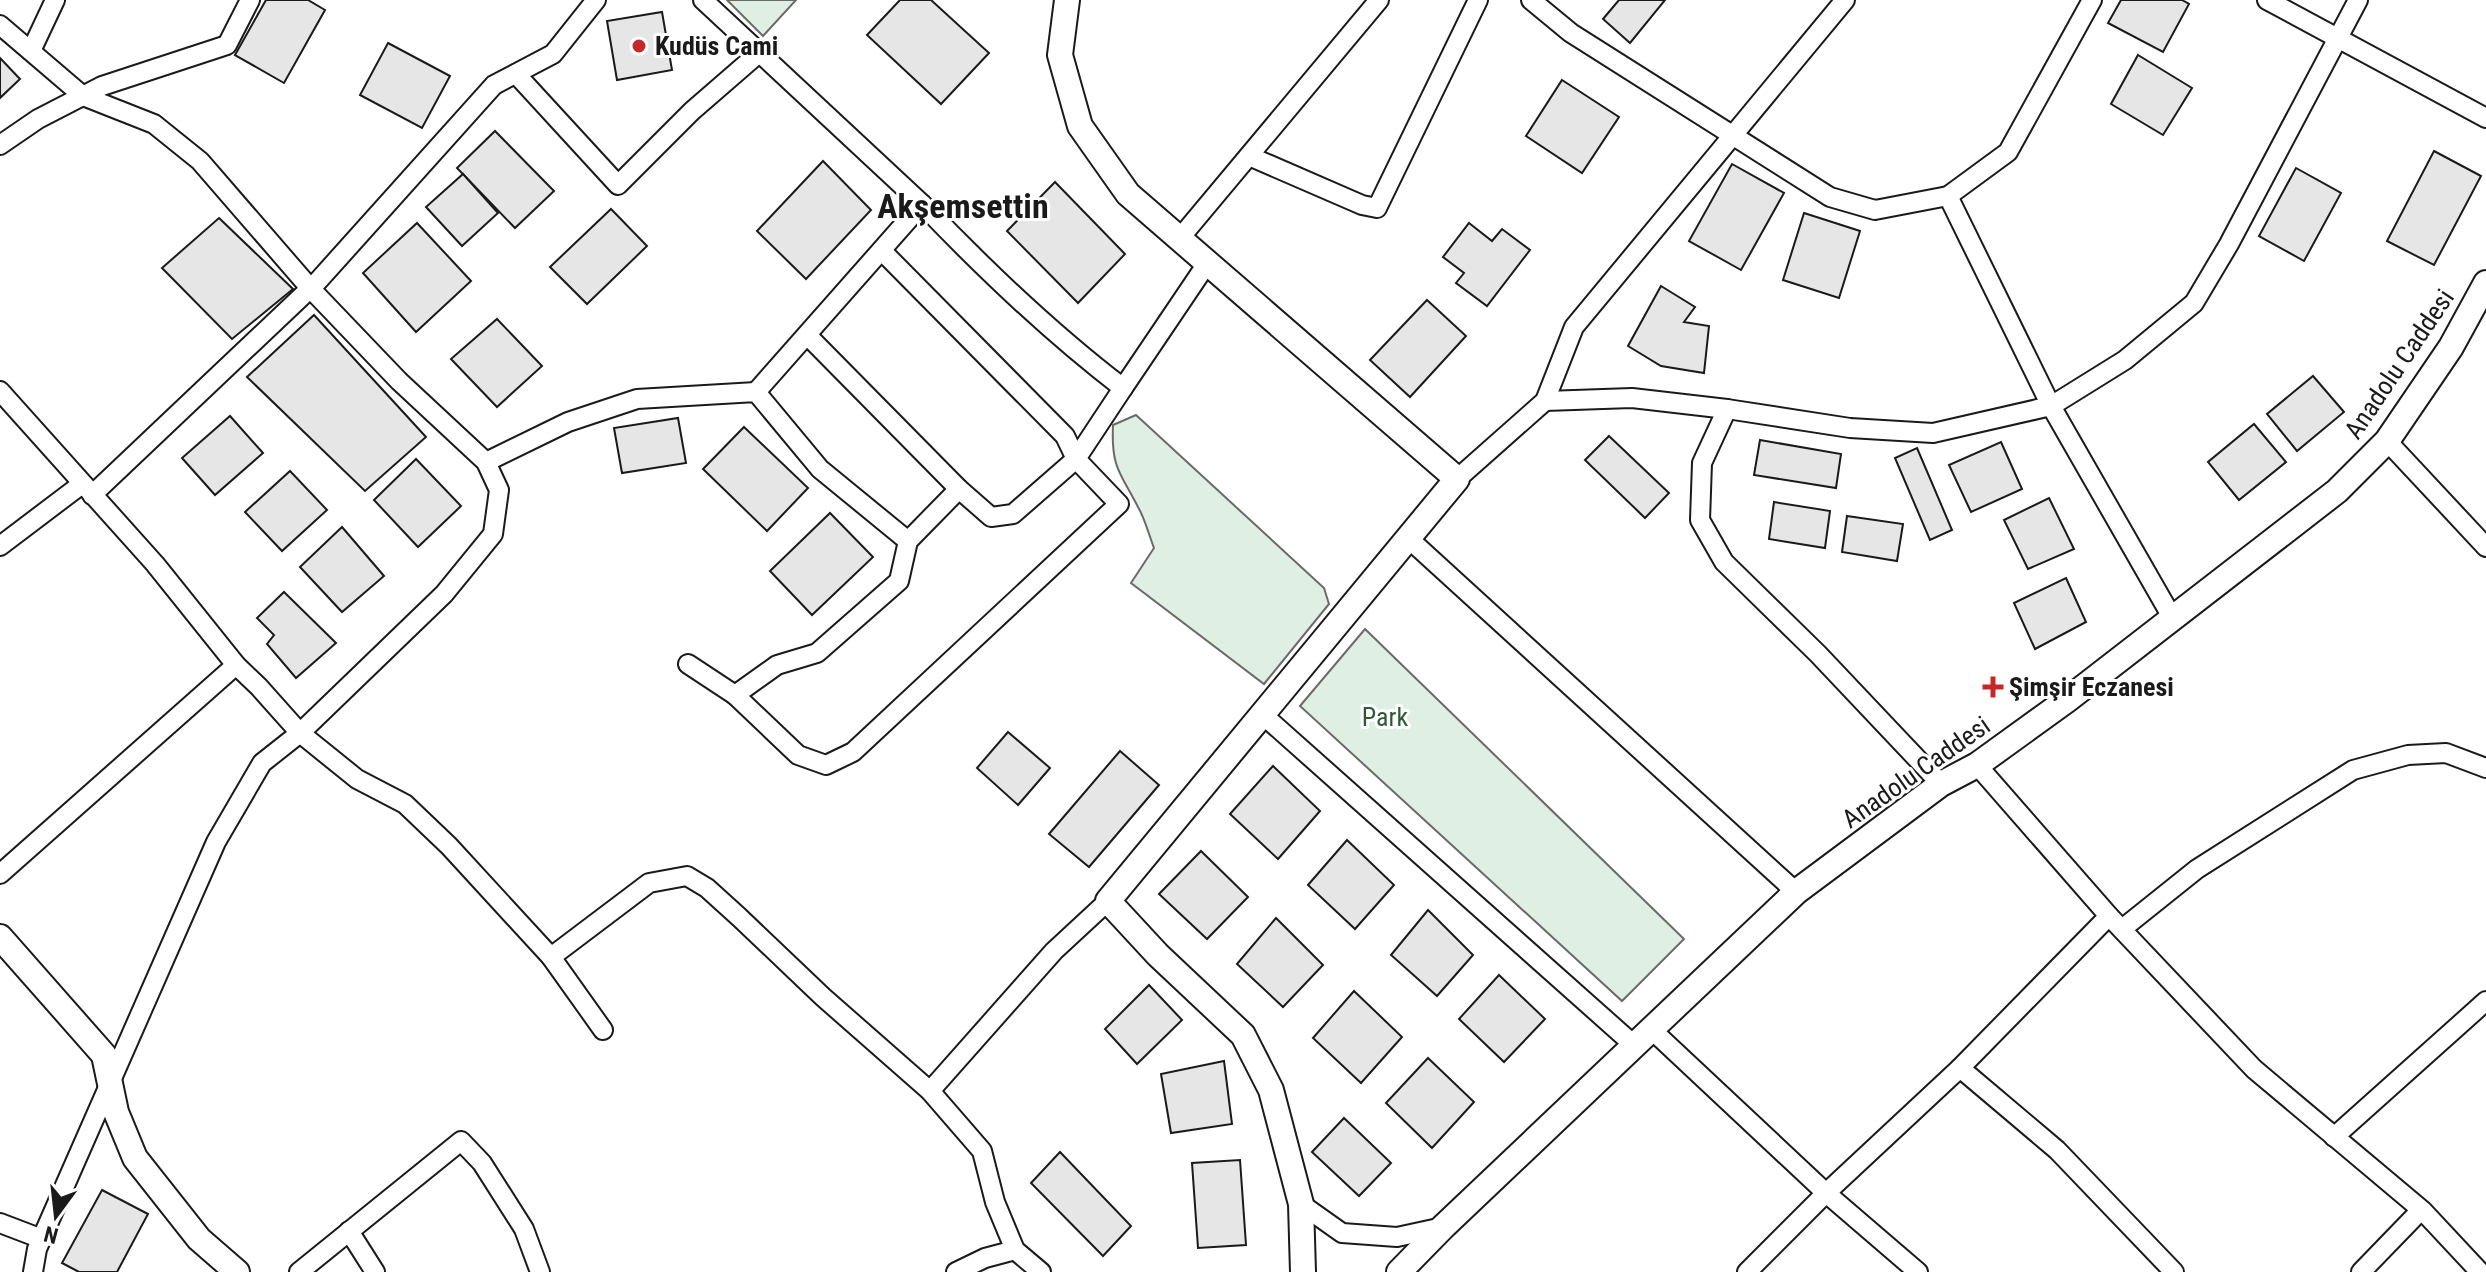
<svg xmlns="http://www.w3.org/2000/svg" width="2486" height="1272" viewBox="0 0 2486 1272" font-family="'Roboto Condensed',sans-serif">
  <rect width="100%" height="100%" fill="#fff"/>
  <!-- green -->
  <g fill="#e0efe3" stroke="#6a6a6a" stroke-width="2">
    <polygon points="727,0 796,0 763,36"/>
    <path d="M1136 415 1324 588 1329 604 1264 684 1131 583 1154 548C1149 535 1145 519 1138 507 1120 472 1111 468 1113 425Z"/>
    <polygon points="1365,629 1684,939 1622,1001 1300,706"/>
  </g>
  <!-- building -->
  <g fill="#e6e6e6" stroke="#1a1a1a" stroke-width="2">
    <polygon points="266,0 308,0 325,10 284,83 235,55"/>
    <polygon points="900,0 931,0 989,53 941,104 867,35"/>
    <polygon points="1619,0 1665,0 1630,43 1603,19"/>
    <polygon points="2121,0 2182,0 2189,4 2163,52 2108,23"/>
    <polygon points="662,12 672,70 617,80 607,21"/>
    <polygon points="388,43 450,76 422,128 360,95"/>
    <polygon points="2138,55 2192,88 2163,135 2111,104"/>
    <polygon points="0,58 20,79 0,98"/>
    <polygon points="1562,80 1619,117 1582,173 1526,136"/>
    <polygon points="495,131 554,191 515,228 457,168"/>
    <polygon points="2434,151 2481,176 2434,265 2387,241"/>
    <polygon points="823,161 871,210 806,279 757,231"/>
    <polygon points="1732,164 1784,193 1741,270 1689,241"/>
    <polygon points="2296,168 2341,193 2304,261 2259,236"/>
    <polygon points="463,174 498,213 462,246 426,207"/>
    <polygon points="1055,182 1125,254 1078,303 1007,231"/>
    <polygon points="611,209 647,246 587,304 550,267"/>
    <polygon points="1804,213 1860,231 1839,298 1783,280"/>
    <polygon points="219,218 293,289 232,339 162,268"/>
    <polygon points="417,223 471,281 416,332 363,273"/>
    <polygon points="1469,223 1492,241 1502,229 1530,250 1487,306 1456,283 1464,273 1443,257"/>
    <polygon points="1661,286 1695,307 1684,322 1709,326 1704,373 1661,366 1628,346"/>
    <polygon points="1427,300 1466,336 1410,397 1370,360"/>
    <polygon points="314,315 426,437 365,491 247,377"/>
    <polygon points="497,319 542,366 497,407 451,359"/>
    <polygon points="2313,376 2344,412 2297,451 2267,414"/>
    <polygon points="230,416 263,453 215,495 182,458"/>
    <polygon points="678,418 686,463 622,473 614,428"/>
    <polygon points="2254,424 2286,462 2239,500 2208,462"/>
    <polygon points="744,427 808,488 767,531 703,469"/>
    <polygon points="1609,436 1669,493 1645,518 1585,460"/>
    <polygon points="1760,440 1841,454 1836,488 1754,475"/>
    <polygon points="2001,442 2022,489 1971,512 1949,465"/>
    <polygon points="1917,448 1952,530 1930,540 1895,458"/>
    <polygon points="416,459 461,506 418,547 374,500"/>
    <polygon points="290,471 327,510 282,551 245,512"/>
    <polygon points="2049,498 2074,549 2028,569 2004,520"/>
    <polygon points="1774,502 1830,511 1825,548 1769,539"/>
    <polygon points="830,513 873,557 812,615 770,571"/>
    <polygon points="1847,516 1903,524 1897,561 1842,552"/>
    <polygon points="342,527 384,576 342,612 300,567"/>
    <polygon points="2066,578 2086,622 2035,649 2014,603"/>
    <polygon points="284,592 336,643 296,678 267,644 274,635 257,618"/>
    <polygon points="1008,732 1050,768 1018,805 977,768"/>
    <polygon points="1120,751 1159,785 1089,867 1049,834"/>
    <polygon points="1273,766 1320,811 1278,859 1230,814"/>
    <polygon points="1347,840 1394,885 1355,929 1308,885"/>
    <polygon points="1201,851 1248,897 1207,939 1159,894"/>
    <polygon points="1428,910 1473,955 1437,996 1391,955"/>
    <polygon points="1276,918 1323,965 1283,1007 1237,964"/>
    <polygon points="1499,975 1545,1019 1504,1062 1459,1019"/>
    <polygon points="1149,985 1182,1020 1137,1064 1105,1029"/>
    <polygon points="1354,991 1402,1037 1361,1083 1313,1038"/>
    <polygon points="1428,1058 1474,1102 1432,1148 1386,1103"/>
    <polygon points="1224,1061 1232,1124 1171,1133 1161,1074"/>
    <polygon points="1344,1118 1391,1163 1359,1196 1312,1152"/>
    <polygon points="1060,1152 1131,1226 1103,1256 1031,1183"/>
    <polygon points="1240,1160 1246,1245 1198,1248 1192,1163"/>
    <polygon points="102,1190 148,1214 117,1272 79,1272 62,1263"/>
  </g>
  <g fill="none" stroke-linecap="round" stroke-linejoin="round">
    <!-- street casing -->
    <g stroke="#1a1a1a" stroke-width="22">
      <g id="street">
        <polyline points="703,0 922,204"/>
        <polyline points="1531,0 1571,33 1830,197 1875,210 1948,196 2008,152 2092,0"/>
        <polyline points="2267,0 2486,118"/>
        <polyline points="0,25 83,96 154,124 200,161 310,288 399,381 486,462 499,490 493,534 444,594 300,733 262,763 216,842 37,1249 33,1272"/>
        <polyline points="31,51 55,0"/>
        <polyline points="516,74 618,185 692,111 760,52"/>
        <polyline points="0,145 38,119 102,86 227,45 250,0"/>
        <polyline points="1249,156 1362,205 1377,208 1478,0"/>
        <polyline points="1948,196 2051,406 2173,619"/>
        <polyline points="1180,238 1379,0"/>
        <polyline points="1123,388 1208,262"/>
        <polyline points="0,391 155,564 236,665 259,687 300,733 357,779 405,804 449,846 551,957"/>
        <path d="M756 392 922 204C985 270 1051 333 1123 388L1076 459 1013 514 991 517 959 489 807 335"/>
        <polyline points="1545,401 1632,398 1727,409 1850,428 1933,433 2051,406 2125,360 2194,303 2229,244 2358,0"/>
        <polyline points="1727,409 1702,463 1700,520 1724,562 1818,654 1941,784"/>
        <polyline points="2387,441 2486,547"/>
        <polyline points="486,462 568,422 637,399 756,392 820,469 908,541"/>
        <polyline points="1457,479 1545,401 1574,327 1845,0"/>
        <polyline points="92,495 318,281 494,85 553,54 596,0"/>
        <polyline points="1408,538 1796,892"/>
        <polyline points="0,546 82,484"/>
        <polyline points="688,664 735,695 798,755 826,765 853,752 1119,504 1076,459 1065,436 882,251"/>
        <polyline points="735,695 777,665 817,653 899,581 908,541 959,489"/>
        <polyline points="1262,714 1635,1046"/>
        <polyline points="1977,765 2109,916 2254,1069 2423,1211 2480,1272"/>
        <polyline points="0,874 236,665"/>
        <polyline points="2109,916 1960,1068 2057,1150 2174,1272"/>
        <polyline points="2122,929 2197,869 2353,770 2408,755 2446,753 2486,768"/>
        <polyline points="603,1030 551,957 649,883 687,876 707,888 739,917 823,997 930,1091 982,1151 995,1202 1015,1250 1041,1272"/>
        <polyline points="1652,1030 1826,1193 1918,1272"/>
        <polyline points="930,1091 1054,951 1108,901"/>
        <polyline points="2334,1137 2486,1001"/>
        <polyline points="1301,1204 1342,1233 1397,1237 1443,1227"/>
        <polyline points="0,1223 42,1239"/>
        <polyline points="349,1231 375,1272"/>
        <polyline points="299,1272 461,1141 482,1163 524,1229 540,1272"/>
        <polyline points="956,1272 985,1258 1015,1250"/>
        <polyline points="1747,1272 1826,1193 1960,1068"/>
        <polyline points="2361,1272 2421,1210"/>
      </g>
    </g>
    <!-- secondary casing -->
    <g stroke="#1a1a1a" stroke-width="28">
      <g id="secondary">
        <polyline points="1067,0 1060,55 1080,126 1128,194 1457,479 1108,901 1158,955 1243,1035 1271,1090 1301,1204 1303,1272"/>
        <polyline points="0,937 104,1055 116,1112 135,1158 199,1239 237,1272"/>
        <polyline points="1399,1272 1443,1227 1796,892 1941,784 1977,765 2067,700 2337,491 2387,441 2451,347 2486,283"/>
      </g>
    </g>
    <!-- street -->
    <use href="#street" stroke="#fff" stroke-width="18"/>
    <!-- secondary -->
    <use href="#secondary" stroke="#fff" stroke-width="24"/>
  </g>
  <!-- markers -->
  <g fill="#c62828" stroke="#fff" stroke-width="3">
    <circle cx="639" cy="46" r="8"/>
    <path d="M1989 675h8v8h8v8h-8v8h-8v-8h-8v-8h8z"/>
  </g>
  <g text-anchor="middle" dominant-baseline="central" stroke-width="6" stroke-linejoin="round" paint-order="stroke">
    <!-- poi labels -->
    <g font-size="26" font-weight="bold" fill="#1a1a1a" stroke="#fff" text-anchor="start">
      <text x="655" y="46">Kudüs Cami</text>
      <text x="2009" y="687">Şimşir Eczanesi</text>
    </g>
    <!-- street labels -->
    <g font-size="26" fill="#1a1a1a" stroke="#fff">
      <text transform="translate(2399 364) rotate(-56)">Anadolu Caddesi</text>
      <text transform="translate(1916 772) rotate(-35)">Anadolu Caddesi</text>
    </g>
    <!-- park labels -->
    <g font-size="26" fill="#2b5a34" stroke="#fff">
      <text x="1385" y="717">Park</text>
    </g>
    <!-- district labels -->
    <g font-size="34" font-weight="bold" fill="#1a1a1a" stroke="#fff">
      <text x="963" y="206">Akşemsettin</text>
    </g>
  </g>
  <!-- north arrow -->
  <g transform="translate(56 1216) rotate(195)" stroke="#ffffff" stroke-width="6" paint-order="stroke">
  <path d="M0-6L14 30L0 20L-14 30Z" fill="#1a1a1a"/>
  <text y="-12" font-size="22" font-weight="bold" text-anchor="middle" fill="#1a1a1a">N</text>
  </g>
</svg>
